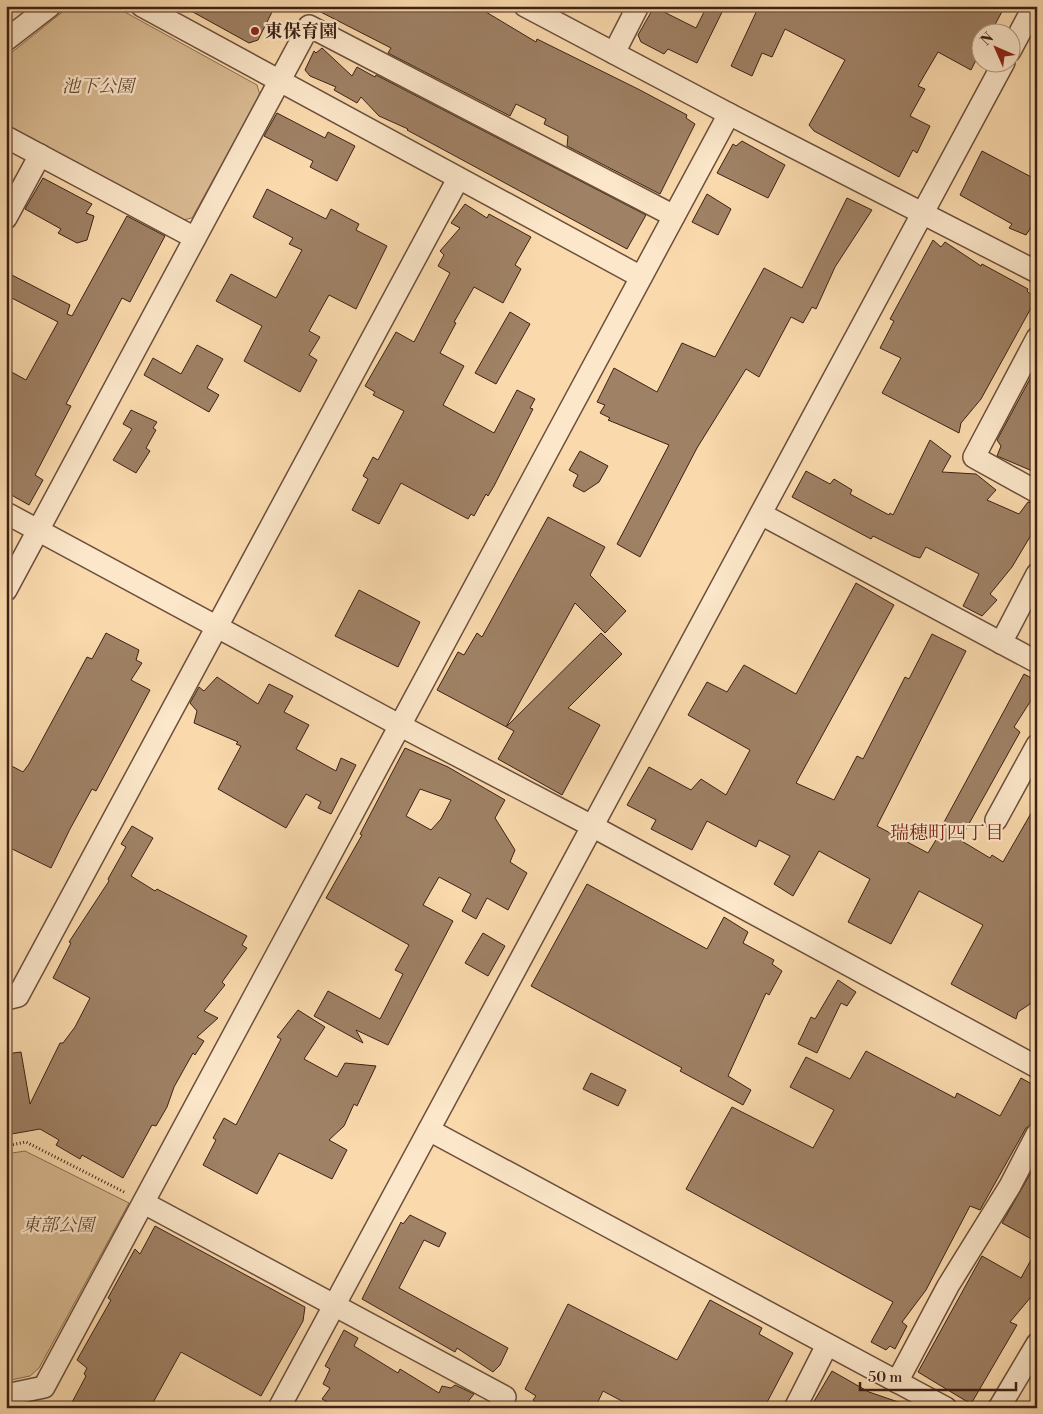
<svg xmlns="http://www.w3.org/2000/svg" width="1043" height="1414" viewBox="0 0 1043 1414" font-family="'Libre Bodoni','Noto Serif JP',serif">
  <rect width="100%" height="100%" fill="#fadaad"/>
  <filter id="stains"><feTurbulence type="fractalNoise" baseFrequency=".004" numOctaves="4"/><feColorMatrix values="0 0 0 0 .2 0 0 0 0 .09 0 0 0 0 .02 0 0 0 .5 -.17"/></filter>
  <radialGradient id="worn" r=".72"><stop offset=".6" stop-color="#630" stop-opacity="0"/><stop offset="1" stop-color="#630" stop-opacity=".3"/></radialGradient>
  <!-- green -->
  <g fill="#dabb93" stroke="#8c6e54">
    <polygon points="70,6 114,6 257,85 260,95 192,218 183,220 6,124 6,57"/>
    <polygon points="25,1151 129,1203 39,1368 30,1376 6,1381 6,1154"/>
  </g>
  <!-- building -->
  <g fill="#9f8165" stroke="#3d2116" fill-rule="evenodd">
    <polygon points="182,6 275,6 258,40 249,43"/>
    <polygon points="309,6 476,6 536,42 537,39 638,89 687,115 686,118 695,124 660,194 567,146 568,136 544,124 546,119 516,104 510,116 388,53 391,48"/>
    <polygon points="707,6 725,6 697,63 668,49 664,54 641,42 638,35 654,7 696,28"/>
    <polygon points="759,6 1005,6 991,32 980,32 980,52 971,70 938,52 918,86 925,89 910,116 930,126 917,153 913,150 899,177 814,131 809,125 845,60 785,29 772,57 762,53 752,76 731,66"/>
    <polygon points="322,48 352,76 357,67 375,77 376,75 646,215 627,249 407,130 408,129 379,116 361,97 357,103 334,90 336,87 310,76 305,70 314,51 316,53"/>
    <polygon points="277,113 325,138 328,132 355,146 337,181 310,167 313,161 264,136"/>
    <polygon points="742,141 785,165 768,198 717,173 733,144 736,146"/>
    <polygon points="982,151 1037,180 1037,229 1032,226 1026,235 1009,228 1012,224 960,195"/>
    <polygon points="43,178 92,204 86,213 94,216 87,240 77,243 58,233 61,229 25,209"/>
    <polygon points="267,189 326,219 331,209 359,224 356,230 387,246 356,309 329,295 309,331 320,337 309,355 317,360 300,392 244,361 262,326 216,301 231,274 276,298 302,250 289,244 293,238 253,217"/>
    <polygon points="707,194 731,209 718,235 692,222"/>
    <polygon points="847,198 872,210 835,267 816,309 812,307 803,323 791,317 759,377 746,369 697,448 640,557 617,544 669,445 608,420 610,418 600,413 605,405 597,402 614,368 657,392 682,343 715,357 764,268 802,288"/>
    <polygon points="465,204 487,218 489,214 531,237 515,265 521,269 503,303 474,287 454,322 456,323 440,353 464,366 443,405 494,433 517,390 535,399 530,408 533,409 494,486 488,496 486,494 474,516 471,514 468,519 401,483 379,524 352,510 368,479 363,476 373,457 378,460 404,411 373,395 375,392 365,386 396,332 414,342 450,273 438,266 444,255 440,251 460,228 451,223"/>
    <polygon points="127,216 165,236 130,302 122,298 66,404 71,406 35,475 43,480 29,505 6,492 6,369 26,380 58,322 6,295 6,272 70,305 67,314 72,316"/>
    <polygon points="933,240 941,247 945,242 981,266 982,264 1028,289 1027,291 1036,299 981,399 961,423 959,433 882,393 901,358 880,348 894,321 890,319"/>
    <polygon points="510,312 530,324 496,384 475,373"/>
    <polygon points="197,345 223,359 207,388 219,395 209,412 144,375 153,358 181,374"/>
    <polygon points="1037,366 1037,473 997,456 1001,446 997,440"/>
    <polygon points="131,410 157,422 153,428 156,430 146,448 150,451 136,473 113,460 132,429 123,424"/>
    <polygon points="930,440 951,456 942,472 976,474 996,490 987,500 1019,514 1028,502 1037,504 1037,525 1012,567 990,594 997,600 982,616 963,606 979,574 926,547 920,558 913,556 873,536 871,539 792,497 806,471 830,484 834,479 852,490 850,494 889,515 890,513 893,515"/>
    <polygon points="580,451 608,466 599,482 584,492 573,486 578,475 569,470"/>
    <polygon points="548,517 605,547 590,575 626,611 605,633 575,603 506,727 601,633 622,654 568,708 600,725 562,795 498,759 514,731 437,690 458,652 464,655 477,633 482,637"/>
    <polygon points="856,583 894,605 796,783 834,800 857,756 863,759 905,677 909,679 932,634 966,651 877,826 928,853 945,825 943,824 1024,674 1037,681 1037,691 1014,727 1020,732 960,840 990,858 992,855 1003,862 1037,803 1037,992 1030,1004 1018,1012 1016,1019 951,984 983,925 919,891 891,944 848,922 870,879 819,851 793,896 774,884 790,856 759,840 756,847 707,821 692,850 651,829 656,820 627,805 649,767 691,790 701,779 726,795 750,750 688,715 707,682 727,692 744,665 796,694"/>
    <polygon points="359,590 420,622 398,667 335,636"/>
    <polygon points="106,633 139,650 136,660 142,663 131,680 150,690 96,791 92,789 70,829 51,868 6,846 6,763 23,772 29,764 87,657 92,659"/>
    <polygon points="217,677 258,704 269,684 293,696 284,712 309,725 296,749 336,771 341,758 356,765 331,814 318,808 321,802 306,794 286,828 218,789 241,746 236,744 238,742 194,723 197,711 190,703 199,687 204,691"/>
    <path d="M405 748 448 767 505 800 495 818 515 850 510 862 527 873 508 910 487 898 476 919 462 911 471 894 439 877 423 905 453 921 388 1045 356 1030 363 1043 314 1016 328 991 380 1019 403 974 395 970 409 945 326 898 362 835 360 834ZM420 789 451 800 441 819 431 830 406 816Z"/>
    <polygon points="132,826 153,838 131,876 155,891 157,889 247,936 242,945 247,948 222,982 225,985 204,1011 218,1018 197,1037 204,1041 195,1055 193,1053 174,1087 167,1107 156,1126 152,1125 123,1178 82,1155 80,1159 56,1145 59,1140 40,1129 6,1135 6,1054 21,1052 30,1104 60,1043 63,1043 75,1027 90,998 53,978 71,943 69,942 109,881 108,879 126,847 121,844"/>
    <polygon points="587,884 707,949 724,917 748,932 743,943 774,960 772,964 782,971 769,995 766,993 728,1076 751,1090 743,1105 680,1071 682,1068 531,986"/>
    <polygon points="483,933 505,946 488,976 465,963"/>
    <polygon points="838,980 856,992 847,1006 841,1003 817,1053 798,1044 811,1017 815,1019"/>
    <polygon points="298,1010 325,1027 304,1059 337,1077 345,1063 376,1066 357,1106 354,1104 344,1126 329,1140 347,1150 332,1179 279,1153 257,1194 203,1165 216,1140 213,1138 224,1118 236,1125 281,1039 277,1037"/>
    <polygon points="866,1051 955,1098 957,1093 1000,1116 1021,1078 1037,1087 1037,1122 1026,1128 980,1210 970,1206 926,1290 902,1322 907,1326 895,1349 890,1346 886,1350 871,1342 893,1302 686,1189 732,1107 813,1148 834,1110 790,1087 806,1057 850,1079"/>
    <polygon points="591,1073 626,1090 618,1106 583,1089"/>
    <polygon points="1037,1162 1037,1242 1002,1223"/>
    <polygon points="410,1215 446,1233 439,1247 424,1240 399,1288 508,1348 500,1365 493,1372 457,1348 455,1352 362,1299 401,1222 403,1224"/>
    <polygon points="155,1226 305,1307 303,1321 261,1396 181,1352 150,1408 69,1408 86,1376 84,1374 87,1368 77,1360 111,1300 108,1298 135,1249 140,1254"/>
    <polygon points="1037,1249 1037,1298 1030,1298 1010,1322 1017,1325 971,1404 918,1372 982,1256 1021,1278"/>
    <polygon points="710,1300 762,1328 759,1334 793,1353 764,1408 635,1408 603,1391 595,1408 545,1408 533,1400 536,1396 525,1389 568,1304 677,1360"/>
    <polygon points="344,1330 358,1338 354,1346 398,1373 400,1369 439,1393 442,1386 451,1388 455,1385 474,1394 463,1408 338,1408 322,1399 330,1388 323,1384 330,1369 325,1366"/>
    <polygon points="832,1371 869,1392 907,1405 906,1408 810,1408"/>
  </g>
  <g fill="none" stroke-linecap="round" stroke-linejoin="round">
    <!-- minor casing -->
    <g stroke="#6c4f3c" stroke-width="24">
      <g id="minor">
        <polyline points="142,6 641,277"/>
        <polyline points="525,6 729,114 1037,272"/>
        <polyline points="6,40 50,6"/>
        <polyline points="1010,51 1034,6"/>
        <polyline points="614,53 638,6"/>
        <polyline points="6,137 195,238"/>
        <polyline points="6,218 40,155"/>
        <polyline points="1037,338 974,457 1037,492"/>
        <polyline points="6,513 399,725 592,826 1037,1067"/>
        <polyline points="761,514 1037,662"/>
        <polyline points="6,590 309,26 674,216"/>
        <polyline points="1001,643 1037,574"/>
        <polyline points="996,820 1037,745"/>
        <polyline points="6,999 18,996 458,179"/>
        <polyline points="429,1130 946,1408"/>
        <polyline points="144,1203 505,1397 499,1408"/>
        <polyline points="897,1382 948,1286 1010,1186 1037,1134"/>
        <polyline points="6,1395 44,1387 729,114"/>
        <polyline points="279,1408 1004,62"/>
        <polyline points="795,1408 827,1345"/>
        <polyline points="999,1408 1037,1344"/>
      </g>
    </g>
    <!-- path -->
    <polyline stroke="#3d2116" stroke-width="3" stroke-dasharray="1 2.5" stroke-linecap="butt" points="6,1146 26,1142 126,1193"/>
    <!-- minor -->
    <use href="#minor" stroke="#fce7ca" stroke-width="21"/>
  </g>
  <!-- markers -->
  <circle fill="#8f2418" stroke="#fce7ca" stroke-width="2" cx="255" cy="31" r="5"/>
  <g text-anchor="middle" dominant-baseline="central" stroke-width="4.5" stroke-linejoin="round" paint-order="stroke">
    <!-- poi labels -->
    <g font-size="18" font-weight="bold" fill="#3d2116" stroke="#fce7ca" text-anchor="start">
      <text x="265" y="31">東保育園</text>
    </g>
    <!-- park labels -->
    <g font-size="18" font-style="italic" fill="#644835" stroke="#fce7ca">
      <text x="98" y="86">池下公園</text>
      <text x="58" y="1225">東部公園</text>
    </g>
    <!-- neighbourhood labels -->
    <g font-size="19" fill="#7a1f14" stroke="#fce7ca">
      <text x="947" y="833">瑞穂町四丁目</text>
    </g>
  </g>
  <!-- margin -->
  <rect width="1043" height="1414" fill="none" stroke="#fadaad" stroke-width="25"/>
  <rect x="8" y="8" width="1028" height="1399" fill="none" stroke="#3d2116" stroke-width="2.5"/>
  <rect x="12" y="12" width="1018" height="1389" fill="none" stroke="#3d2116"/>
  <!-- north arrow -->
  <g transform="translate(996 48) rotate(315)"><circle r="24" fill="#fce7ca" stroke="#b09882"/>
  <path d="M0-4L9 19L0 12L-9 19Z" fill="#8f2418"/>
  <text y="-8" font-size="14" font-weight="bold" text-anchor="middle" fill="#3d2116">N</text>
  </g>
  <!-- scale -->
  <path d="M860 1382v8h156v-8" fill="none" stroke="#3d2116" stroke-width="2.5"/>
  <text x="868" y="1382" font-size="15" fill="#3d2116" stroke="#fce7ca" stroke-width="4" paint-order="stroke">50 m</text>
  <rect width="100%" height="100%" filter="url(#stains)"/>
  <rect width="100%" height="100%" fill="url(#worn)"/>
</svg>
